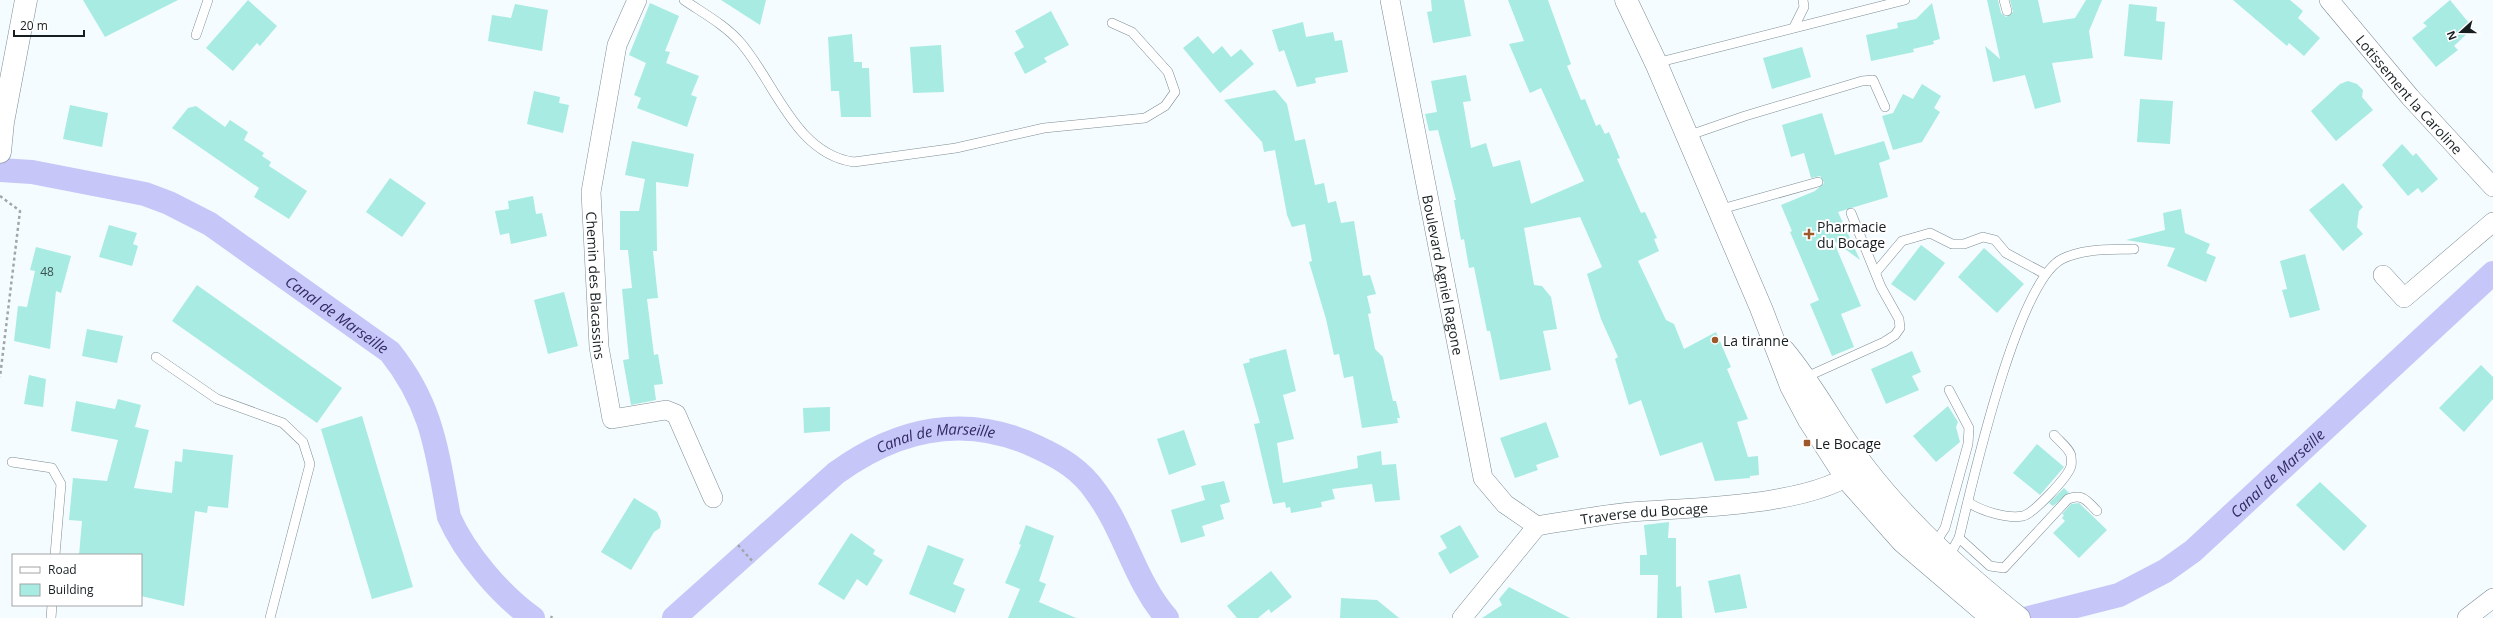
<svg xmlns="http://www.w3.org/2000/svg" width="2493" height="618" viewBox="0 0 2493 618" font-family="'Open Sans',sans-serif">
  <rect width="100%" height="100%" fill="#f5fcff"/>
  <g fill="none" stroke-linecap="round" stroke-linejoin="round">
    <!-- canal -->
    <g stroke="#c7c6f8" stroke-width="24">
      <path id="s1" d="M0 170 32 172 145 194 169 203 210 224 390 352C433 406 437 452 449 517 465 553 500 595 533 618"/>
      <path id="s2" d="M674 618 836 473C898 428 966 413 1037 447 1061 458 1081 470 1096 492 1125 531 1135 582 1167 618"/>
      <path id="s3" d="M2029 618 2119 595 2165 571 2193 551 2493 273"/>
    </g>
  </g>
  <!-- building -->
  <g fill="#a7ebe2">
    <polygon points="83,0 178,0 105,37"/>
    <polygon points="248,0 277,26 260,46 257,43 233,71 206,48"/>
    <polygon points="721,0 766,0 760,25"/>
    <polygon points="1431,0 1464,0 1471,36 1433,43 1427,12 1432,11"/>
    <polygon points="1508,0 1548,0 1571,64 1567,66 1581,100 1585,99 1596,126 1600,124 1605,134 1609,132 1620,158 1617,159 1641,213 1645,212 1657,238 1654,239 1659,251 1638,261 1666,320 1674,324 1684,349 1716,332 1731,367 1727,369 1748,419 1737,422 1748,457 1758,456 1759,475 1750,476 1750,478 1715,481 1702,442 1660,456 1641,400 1629,405 1615,359 1618,357 1601,319 1587,274 1602,267 1580,217 1524,228 1534,285 1542,286 1551,297 1557,329 1543,331 1551,370 1500,380 1490,331 1487,331 1474,267 1469,268 1464,239 1461,240 1454,200 1456,200 1438,130 1429,131 1425,114 1437,112 1431,81 1466,75 1471,101 1463,102 1471,148 1486,143 1493,167 1520,160 1531,204 1584,181 1541,88 1530,93 1509,44 1524,41"/>
    <polygon points="1987,0 1998,0 2001,13 2006,17 2013,12 2010,0 2038,0 2043,23 2075,18 2086,0 2102,0 2089,31 2093,58 2052,63 2061,102 2035,109 2025,75 1993,82 1985,46 2000,59"/>
    <polygon points="2233,0 2290,0 2303,11 2298,18 2320,38 2304,56 2289,43 2287,46"/>
    <polygon points="2450,0 2473,28 2454,46 2458,50 2436,67 2412,38 2427,26 2423,23"/>
    <polygon points="650,3 679,16 665,51 670,52 666,63 699,76 691,95 697,97 687,127 637,108 641,98 634,95 646,63 629,55"/>
    <polygon points="1932,3 1940,39 1933,41 1934,44 1913,49 1914,52 1871,61 1866,35 1898,28 1897,23 1916,19"/>
    <polygon points="515,4 548,10 542,51 488,41 492,15 511,18"/>
    <polygon points="2129,4 2157,7 2156,21 2165,22 2162,60 2124,56"/>
    <polygon points="1051,11 1069,45 1044,58 1047,62 1025,74 1014,53 1024,47 1015,31"/>
    <polygon points="1303,22 1306,37 1333,32 1335,41 1342,40 1348,72 1315,78 1316,83 1297,87 1284,50 1279,52 1272,30"/>
    <polygon points="852,34 854,62 862,62 862,68 869,68 871,117 841,117 839,91 831,91 828,37"/>
    <polygon points="1198,36 1213,54 1222,46 1231,57 1241,49 1254,64 1220,93 1183,48"/>
    <polygon points="941,45 944,92 913,93 910,47"/>
    <polygon points="1802,47 1811,77 1772,89 1763,58"/>
    <polygon points="2348,81 2357,84 2363,90 2362,97 2373,110 2336,141 2311,111 2340,84"/>
    <polygon points="1922,84 1941,96 1934,108 1940,112 1922,142 1893,150 1882,116 1893,113 1903,94 1913,99"/>
    <polygon points="1275,90 1287,104 1295,141 1305,139 1315,185 1324,183 1328,203 1336,201 1341,223 1354,221 1363,276 1370,275 1376,294 1367,296 1371,313 1368,314 1375,349 1383,357 1393,401 1396,401 1400,418 1397,418 1398,423 1362,428 1353,376 1344,378 1339,354 1334,355 1326,319 1309,262 1312,261 1305,224 1292,227 1287,215 1275,150 1264,152 1262,142 1224,100"/>
    <polygon points="534,91 560,97 559,103 569,105 563,133 527,124"/>
    <polygon points="2140,99 2173,101 2170,144 2137,142"/>
    <polygon points="70,105 108,113 102,147 63,139"/>
    <polygon points="196,106 225,127 230,120 248,132 244,140 264,153 262,156 271,162 269,166 307,191 289,219 254,197 259,188 172,128 188,108"/>
    <polygon points="1822,113 1835,155 1884,141 1890,159 1879,163 1888,197 1838,212 1860,260 1833,240 1861,306 1841,314 1854,347 1832,356 1810,304 1819,300 1790,232 1792,231 1781,205 1815,191 1824,183 1820,176 1811,178 1804,153 1791,157 1782,125"/>
    <polygon points="632,141 694,154 688,187 656,182 657,251 653,251 658,298 647,299 654,355 658,354 663,384 654,385 656,400 631,405 623,360 629,359 622,289 632,288 628,250 620,250 620,211 639,211 645,179 625,175"/>
    <polygon points="2402,144 2413,156 2416,153 2438,179 2422,193 2418,188 2408,196 2382,165"/>
    <polygon points="390,178 426,203 402,237 366,212"/>
    <polygon points="2343,183 2363,207 2359,211 2357,227 2363,234 2343,251 2309,210"/>
    <polygon points="533,196 536,214 542,213 547,236 511,244 509,233 500,235 495,211 509,209 508,201"/>
    <polygon points="2181,209 2185,233 2210,244 2206,253 2216,257 2206,282 2167,266 2175,248 2126,240 2165,230 2163,213"/>
    <polygon points="109,225 137,233 133,244 138,246 132,266 99,257"/>
    <polygon points="1921,245 1945,263 1915,301 1891,284"/>
    <polygon points="36,247 71,256 61,293 56,291 50,349 14,341 18,306 27,307 35,271 30,270"/>
    <polygon points="1984,248 2024,284 1997,313 1958,277"/>
    <polygon points="2305,254 2320,310 2290,318 2282,290 2287,289 2280,261"/>
    <polygon points="197,285 342,388 317,423 172,321"/>
    <polygon points="564,292 578,346 548,354 534,300"/>
    <polygon points="87,329 123,336 117,363 82,356"/>
    <polygon points="1286,349 1296,391 1283,395 1294,439 1277,443 1283,483 1358,468 1357,456 1381,451 1382,465 1396,464 1400,500 1375,502 1372,484 1332,489 1335,499 1321,502 1322,507 1291,513 1290,507 1286,508 1285,502 1273,504 1254,424 1260,423 1243,364 1250,362 1249,359"/>
    <polygon points="1912,351 1921,372 1912,376 1919,390 1886,404 1871,369"/>
    <polygon points="2481,365 2493,377 2493,399 2464,432 2439,408"/>
    <polygon points="29,375 46,379 43,407 24,404"/>
    <polygon points="118,399 141,405 135,427 149,430 134,488 172,493 175,461 182,462 183,449 233,455 228,508 208,506 207,513 195,511 184,606 141,596 141,555 79,555 82,521 69,520 73,478 107,481 118,440 71,431 76,401 115,409"/>
    <polygon points="1948,406 1958,422 1956,427 1960,442 1936,462 1913,436"/>
    <polygon points="830,407 830,431 804,433 803,408"/>
    <polygon points="362,416 413,587 372,599 321,429"/>
    <polygon points="1546,422 1559,457 1536,465 1538,470 1515,478 1500,438"/>
    <polygon points="1184,430 1196,465 1169,475 1157,439"/>
    <polygon points="2037,444 2064,467 2040,495 2013,473"/>
    <polygon points="1224,481 1230,502 1220,505 1224,519 1202,526 1205,536 1181,543 1171,510 1205,500 1201,486"/>
    <polygon points="2320,482 2367,526 2344,551 2296,505"/>
    <polygon points="2064,488 2069,493 2053,506 2049,503"/>
    <polygon points="634,498 657,512 661,521 660,528 654,532 631,570 601,552"/>
    <polygon points="2079,503 2107,530 2079,558 2053,533 2065,521 2062,518 2064,515 2062,514 2071,504"/>
    <polygon points="1669,522 1668,538 1676,538 1676,587 1681,586 1682,618 1657,618 1658,575 1640,575 1640,555 1647,555 1644,525"/>
    <polygon points="1026,525 1054,536 1039,581 1046,584 1039,602 1076,618 1008,618 1020,589 1005,583 1021,545 1019,544"/>
    <polygon points="1460,525 1479,557 1450,574 1438,553 1447,548 1440,536"/>
    <polygon points="851,533 875,550 873,554 883,560 867,586 857,579 844,600 818,584"/>
    <polygon points="928,545 964,559 953,584 965,589 955,613 909,594"/>
    <polygon points="1271,571 1292,597 1271,613 1269,609 1258,618 1237,618 1227,606"/>
    <polygon points="1740,574 1747,608 1715,613 1708,581"/>
    <polygon points="1509,587 1570,618 1482,618 1502,605 1499,599"/>
    <polygon points="1341,598 1377,600 1399,618 1340,618"/>
  </g>
  <g fill="none" stroke-linecap="round" stroke-linejoin="round">
    <!-- lane casing -->
    <g stroke="#7d8d93" stroke-width="10">
      <g id="lane">
        <path d="M684 0C703 13 725 25 740 42 775 82 795 154 854 162L956 148 1044 128 1145 118 1165 106 1175 92 1168 72 1132 32 1112 23"/>
        <polyline points="2004,0 2007,11"/>
        <polyline points="1794,27 1804,7 1803,0"/>
        <polyline points="196,35 208,0"/>
        <polyline points="1656,63 1905,0"/>
        <polyline points="1687,136 1745,116 1862,81 1873,80 1885,107"/>
        <polyline points="1718,210 1818,182"/>
        <polyline points="1876,272 1902,241 1930,233 1952,244 1964,244 1983,237 1995,240 2006,253 2045,274"/>
        <polyline points="156,357 217,399 283,423 303,442 310,464 270,618"/>
        <polyline points="1804,378 1884,342 1895,335 1900,328 1899,319 1881,287 1851,213"/>
        <polyline points="12,462 52,468 61,484 55,555"/>
        <path d="M1968 502C1981 511 2007 519 2023 516 2034 513 2068 477 2071 466 2072 463 2071 459 2071 456 2070 449 2059 441 2054 435"/>
        <path d="M1959 538 1990 566 2004 568 2068 499C2083 493 2087 501 2097 511"/>
        <polyline points="1934,545 1945,528 1968,444 1969,428 1949,390"/>
        <path d="M1948 558 1959 538C1972 484 2017 282 2062 259 2084 248 2111 250 2134 249"/>
        <polyline points="51,618 52,605"/>
      </g>
    </g>
    <!-- street casing -->
    <g stroke="#7d8d93" stroke-width="20">
      <g id="street">
        <path id="s4" d="M637 0 617 45 591 192 599 347 612 419 666 410 676 414 713 498"/>
        <path id="s5" d="M1390 0 1483 478 1505 504 1537 526"/>
        <path id="s6" d="M2329 0 2410 97 2493 187"/>
        <polyline points="2383,275 2404,298 2493,222"/>
        <path id="s7" d="M1462 618 1537 526C1568 521 1600 515 1631 512 1692 507 1812 507 1859 469"/>
        <polyline points="2467,618 2493,598"/>
      </g>
    </g>
    <!-- secondary casing -->
    <g stroke="#7d8d93" stroke-width="23">
      <g id="secondary">
        <polyline points="1626,0 1656,63 1761,308 1791,386 1809,420 1847,479 1903,542 1992,618"/>
        <polyline points="0,152 3,122 26,0"/>
        <path d="M1784 351C1815 388 1836 431 1865 468 1909 525 1963 573 2019 618"/>
      </g>
    </g>
    <!-- path -->
    <g stroke="#a0a7aa" stroke-width="2.5" stroke-dasharray="3 3" stroke-linecap="butt">
      <polyline points="0,196 20,211 0,377"/>
      <polyline points="738,545 754,563"/>
      <polyline points="551,618 552,616"/>
    </g>
    <!-- lane -->
    <use href="#lane" stroke="#fff" stroke-width="9"/>
    <!-- street -->
    <use href="#street" stroke="#fff" stroke-width="19"/>
    <!-- secondary -->
    <use href="#secondary" stroke="#fff" stroke-width="22"/>
  </g>
  <!-- markers -->
  <g fill="#9d5929" stroke="#fff" stroke-width="1.5">
    <path d="M1807 228h4v4h4v4h-4v4h-4v-4h-4v-4h4z"/>
    <circle cx="1715" cy="340" r="4"/>
    <rect x="1803" y="439" width="8" height="8" rx="2"/>
  </g>
  <g text-anchor="middle" dominant-baseline="central" stroke-width="4" stroke-linejoin="round" paint-order="stroke">
    <!-- number labels -->
    <g font-size="12" fill="#3b5150">
      <text x="47" y="271">48</text>
    </g>
    <!-- street labels -->
    <g font-size="14" fill="#171e20" stroke="#fff">
      <text stroke="none"><textPath href="#s6" startOffset="124">Lotissement la Caroline</textPath></text>
      <text stroke="none"><textPath href="#s5" startOffset="280">Boulevard Agniel Ragone</textPath></text>
      <text stroke="none"><textPath href="#s4" startOffset="292">Chemin des Blacassins</textPath></text>
      <text stroke="none"><textPath href="#s7" startOffset="227">Traverse du Bocage</textPath></text>
    </g>
    <!-- poi labels -->
    <g font-size="14" fill="#171e20" stroke="#fff" text-anchor="start">
      <text x="1817" y="226">Pharmacie<tspan x="1817" dy="16">du Bocage</tspan></text>
      <text x="1723" y="340">La tiranne</text>
      <text x="1815" y="443">Le Bocage</text>
    </g>
    <!-- water labels -->
    <g font-size="15" font-style="italic" fill="#322b65" stroke="#fff">
      <text stroke="none"><textPath href="#s1" startOffset="375">Canal de Marseille</textPath></text>
      <text stroke="none"><textPath href="#s2" startOffset="326">Canal de Marseille</textPath></text>
      <text stroke="none"><textPath href="#s3" startOffset="294">Canal de Marseille</textPath></text>
    </g>
  </g>
  <!-- legend -->
  <rect x="12" y="554" width="130" height="52" fill="#ffffff" stroke="#a2a5a6"/>
  <rect x="20" y="567" width="20" height="6" fill="#ffffff" stroke="#a2a5a6"/>
  <text x="48" y="574" font-size="12" fill="#171e20">Road</text>
  <rect x="20" y="584" width="20" height="12" fill="#a7ebe2" stroke="#a2a5a6"/>
  <text x="48" y="594" font-size="12" fill="#171e20">Building</text>
  <!-- north arrow -->
  <g transform="translate(2461 32) rotate(249)" stroke="#ffffff" stroke-width="3" paint-order="stroke">
  <path d="M0-3L7 15L0 10L-7 15Z" fill="#171e20"/>
  <text y="-6" font-size="11" font-weight="bold" text-anchor="middle" fill="#171e20">N</text>
  </g>
  <!-- scale -->
  <path d="M14 30v6h70v-6" fill="none" stroke="#171e20" stroke-width="2"/>
  <text x="20" y="30" font-size="12" fill="#171e20" stroke="#ffffff" stroke-width="3" paint-order="stroke">20 m</text>
</svg>
